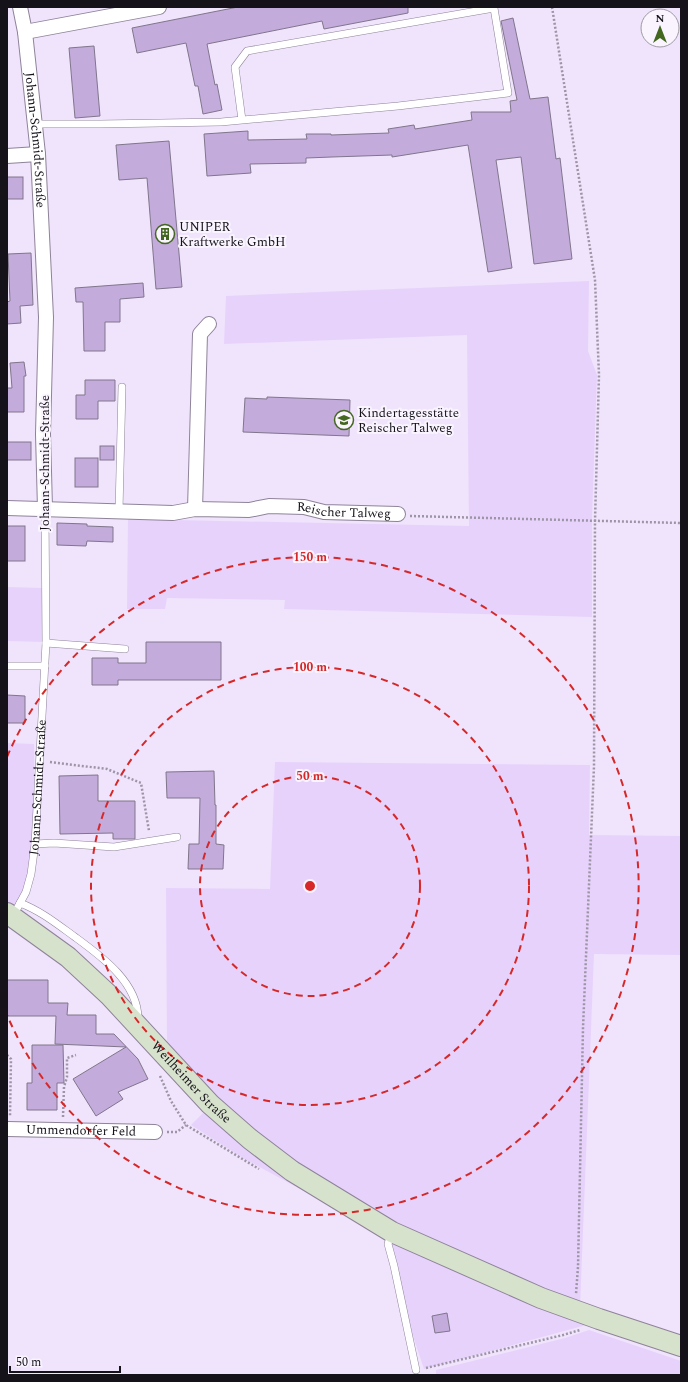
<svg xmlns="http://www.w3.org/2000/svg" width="688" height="1382" viewBox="0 0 688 1382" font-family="Spectral,serif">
  <rect width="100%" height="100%" fill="#f0e4fc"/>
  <!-- green -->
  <g fill="#e7d2fc">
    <polygon points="589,281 588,351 597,375 592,518 592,617 284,609 285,600 167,598 165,609 127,609 128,519 469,526 467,335 224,344 226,296"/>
    <polygon points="7,587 42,588 44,642 7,641"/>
    <polygon points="7,743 34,744 35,863 15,911 7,906"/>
    <polygon points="275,762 590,765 589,835 681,836 681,955 594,954 580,1307 391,1224 251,1134 167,1049 166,888 270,889"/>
    <polygon points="208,1108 366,1227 313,1196 243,1158 191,1125"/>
    <polygon points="392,1236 590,1324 424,1369 411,1330 388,1244"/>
    <polygon points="589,1330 681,1361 681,1375 436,1375 436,1370 565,1338"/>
  </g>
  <!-- building -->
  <g fill="#c3abdb" stroke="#80768b">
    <polygon points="238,7 408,7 408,13 324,29 322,21 207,44 215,85 217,84 222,110 203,114 198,86 195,86 186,43 137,53 132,28"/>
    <polygon points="513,18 530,99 548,97 556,159 560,158 572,259 534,264 521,157 496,160 512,268 488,272 468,145 392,157 392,155 332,157 306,158 306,163 250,164 251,173 207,176 204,134 248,131 248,140 307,139 306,134 331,134 331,135 389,133 388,129 414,125 415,129 472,120 471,112 511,112 510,101 517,100 501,21"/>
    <polygon points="94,46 100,116 75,118 69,48"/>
    <polygon points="169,141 182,287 156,289 147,178 119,180 116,145"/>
    <rect x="7" y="177" width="16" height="22"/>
    <polygon points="31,253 33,305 20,306 21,323 7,324 7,302 10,301 8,254"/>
    <polygon points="143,283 144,297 120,299 120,322 105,322 105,351 84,351 83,302 76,302 75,288"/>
    <polygon points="24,362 26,376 24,376 24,412 7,412 7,388 12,388 10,363"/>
    <polygon points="85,380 115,380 115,401 98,401 98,419 76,419 76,395 85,395"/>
    <polygon points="267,397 350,400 349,436 243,432 245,398 267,399"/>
    <rect x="7" y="442" width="24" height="18"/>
    <rect x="100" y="446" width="14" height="14"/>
    <rect x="75" y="458" width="23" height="29"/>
    <polygon points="57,523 87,524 87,526 113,527 113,542 87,541 86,546 57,545"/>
    <rect x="7" y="526" width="18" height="35"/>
    <polygon points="146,642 221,642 221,680 118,680 118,685 92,685 92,658 118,658 118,663 146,663"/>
    <polygon points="7,695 25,696 25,723 7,723"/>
    <polygon points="214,771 215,805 216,805 216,844 224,845 223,869 188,869 189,844 199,844 200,798 167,798 166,772"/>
    <polygon points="98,775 98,801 135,801 135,839 113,839 113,833 60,834 59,776"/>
    <polygon points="7,980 48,980 48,1003 68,1003 67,1015 96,1015 96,1034 114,1034 138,1059 148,1079 118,1092 123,1099 96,1116 73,1079 126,1047 55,1044 56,1016 7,1016"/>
    <polygon points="32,1045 63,1045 64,1083 57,1083 57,1110 27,1110 27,1083 32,1083"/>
    <polygon points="447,1313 450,1331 435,1333 432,1316"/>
  </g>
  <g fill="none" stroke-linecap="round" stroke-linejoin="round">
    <!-- lane casing -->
    <g stroke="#8e8399" stroke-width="8">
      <g id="lane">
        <polyline points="36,124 100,124 221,122 398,106 508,93 494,8 247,51 235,67 242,120"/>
        <polyline points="119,511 122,387"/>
        <polyline points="46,643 125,649"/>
        <polyline points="7,666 45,666"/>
        <polyline points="35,844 54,843 114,847 177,837"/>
        <path d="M20 903C41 911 57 924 75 937 101 956 139 983 138 1020"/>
        <path id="s1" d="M13 916 26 892 31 874 35 844 46 643 45 509"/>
        <polyline points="391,1234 388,1244 394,1266 416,1370"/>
      </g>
    </g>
    <!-- street casing -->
    <g stroke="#8e8399" stroke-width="16">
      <g id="street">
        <path id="s2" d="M20 7 25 32 38 154 46 317 43 434 45 509"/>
        <polyline points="25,32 159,7"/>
        <polyline points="7,156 38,154"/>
        <path id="s3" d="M7 508 173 513 195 509 249 510 269 506 304 507 324 512 398 514"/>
        <polyline points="195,509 200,334 209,324"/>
        <path id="s4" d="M7 1129 155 1132"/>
      </g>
    </g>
    <!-- secondary casing -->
    <g stroke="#8e8399" stroke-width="22">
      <g id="secondary">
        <path id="s5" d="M7 913 68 957 110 996 210 1104 250 1139 292 1171 392 1232 541 1298 599 1319 681 1346"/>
      </g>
    </g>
    <!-- path -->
    <g stroke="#9d94a6" stroke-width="2.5" stroke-dasharray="2 2" stroke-linecap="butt">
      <polyline points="552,7 595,280 599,375 595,521 594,766 583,1028 578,1267 576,1294"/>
      <polyline points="410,516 681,523"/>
      <polyline points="50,762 107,769 141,783 149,831"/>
      <polyline points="7,1055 11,1059 10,1117"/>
      <polyline points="160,1076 171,1101 186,1125 259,1169"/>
      <polyline points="63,1117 64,1087 67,1077 67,1058 76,1055"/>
      <polyline points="167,1132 177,1132 186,1125"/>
      <polyline points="426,1368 563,1335 580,1330"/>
    </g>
    <!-- lane -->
    <use href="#lane" stroke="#fff" stroke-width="7"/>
    <!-- street -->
    <use href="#street" stroke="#fff" stroke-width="14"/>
    <!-- secondary -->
    <use href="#secondary" stroke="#d7e2cd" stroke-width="20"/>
  </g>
  <!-- distance rings -->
  <g fill="none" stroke="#d62828" stroke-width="2" stroke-dasharray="7 5">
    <circle cx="310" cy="886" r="110"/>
    <circle cx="310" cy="886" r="219"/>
    <path d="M7 757A329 329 0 1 1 7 1015"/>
  </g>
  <!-- icons -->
  <defs>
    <g id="building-ring" transform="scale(1)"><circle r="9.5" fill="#f9f4fe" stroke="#43671f" stroke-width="1.5"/><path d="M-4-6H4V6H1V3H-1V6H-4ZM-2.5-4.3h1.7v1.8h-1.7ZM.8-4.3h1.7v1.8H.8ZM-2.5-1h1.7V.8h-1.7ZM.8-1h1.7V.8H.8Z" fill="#43671f"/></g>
    <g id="school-ring" transform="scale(1)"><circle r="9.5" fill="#f9f4fe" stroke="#43671f" stroke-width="1.5"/><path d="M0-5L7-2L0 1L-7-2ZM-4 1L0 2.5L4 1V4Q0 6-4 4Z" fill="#43671f"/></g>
  </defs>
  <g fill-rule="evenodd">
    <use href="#building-ring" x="165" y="234"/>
    <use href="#school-ring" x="344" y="420"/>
  </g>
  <g text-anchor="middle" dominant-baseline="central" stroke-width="4" stroke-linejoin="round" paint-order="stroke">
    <!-- street labels -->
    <g font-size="13" fill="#16121a" stroke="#f9f4fe">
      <text stroke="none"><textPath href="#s2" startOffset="134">Johann-Schmidt-Straße</textPath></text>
      <text transform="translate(45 463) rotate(-90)">Johann-Schmidt-Straße</text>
      <text stroke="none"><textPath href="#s3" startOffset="338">Reischer Talweg</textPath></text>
      <text stroke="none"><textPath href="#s1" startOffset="133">Johann-Schmidt-Straße</textPath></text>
      <text stroke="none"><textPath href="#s5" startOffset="251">Weilheimer Straße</textPath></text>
      <text stroke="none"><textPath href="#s4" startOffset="74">Ummendorfer Feld</textPath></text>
    </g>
    <!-- poi labels -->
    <g font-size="13" fill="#16121a" stroke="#f9f4fe" text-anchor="start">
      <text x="179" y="227">UNIPER<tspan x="179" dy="15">Kraftwerke GmbH</tspan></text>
      <text x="358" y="413">Kindertagesstätte<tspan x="358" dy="15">Reischer Talweg</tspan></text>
    </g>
  </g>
  <circle cx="310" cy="886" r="6" fill="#d62828" stroke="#f9f4fe" stroke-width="2"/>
  <g font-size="12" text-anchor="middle" font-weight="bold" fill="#d62828" stroke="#f9f4fe" stroke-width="4" stroke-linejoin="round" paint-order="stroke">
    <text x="310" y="561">150 m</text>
    <text x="310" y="671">100 m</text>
    <text x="310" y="780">50 m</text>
  </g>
  <!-- border -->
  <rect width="688" height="1382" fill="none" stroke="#16121a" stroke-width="16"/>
  <!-- north arrow -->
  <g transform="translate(660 28)"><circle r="19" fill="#f9f4fe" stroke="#9e9aa3"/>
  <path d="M0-3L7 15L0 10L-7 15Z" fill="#43671f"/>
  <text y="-6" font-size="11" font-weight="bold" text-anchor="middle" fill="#16121a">N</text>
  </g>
  <!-- scale -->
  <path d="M10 1366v6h110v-6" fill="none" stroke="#16121a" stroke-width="2"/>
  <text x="16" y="1366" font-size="12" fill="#16121a" stroke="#f9f4fe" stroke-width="3" paint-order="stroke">50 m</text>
</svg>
